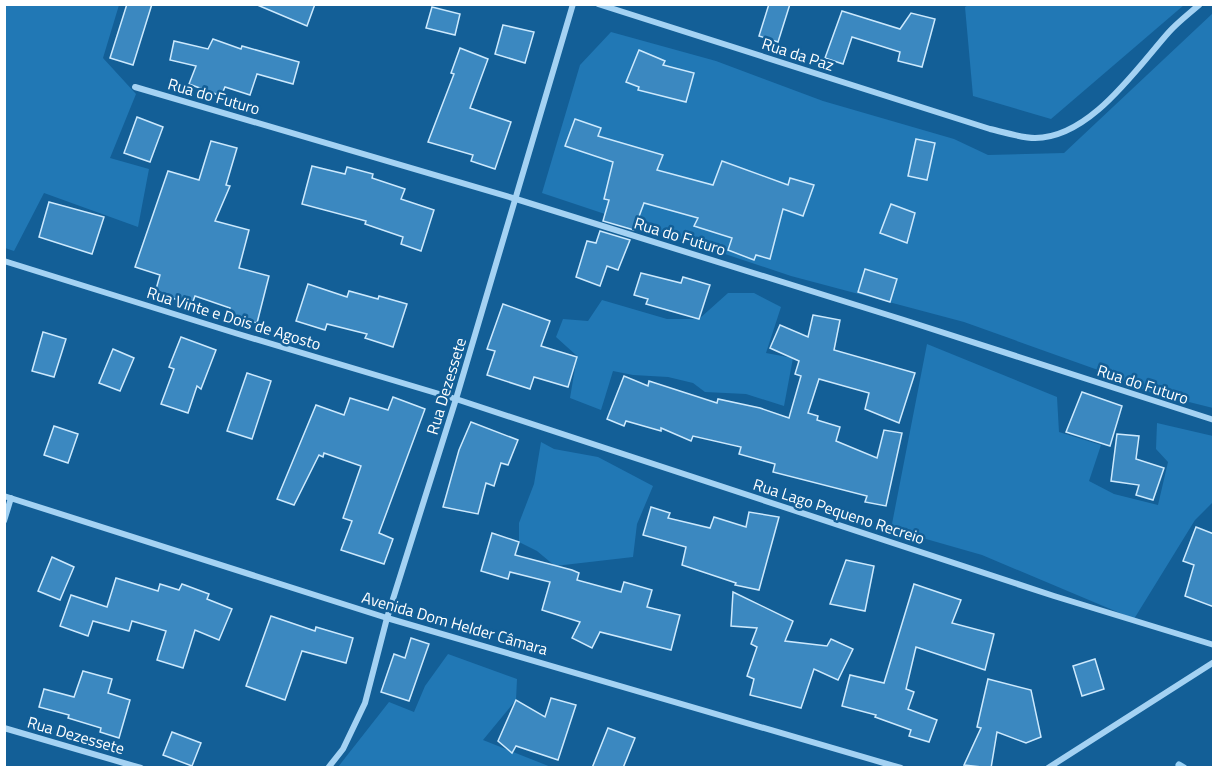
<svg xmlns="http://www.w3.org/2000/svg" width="1218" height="772" viewBox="0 0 1218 772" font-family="'Titillium Web',sans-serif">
  <rect width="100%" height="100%" fill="#135f97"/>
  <!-- green -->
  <g fill="#2178b5">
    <polygon points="5,4 119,5 103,58 136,94 110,158 149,169 138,227 44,193 14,251 5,248"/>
    <polygon points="970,4 1184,4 1184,5 1051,119 973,96 965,7"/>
    <polygon points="1213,13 1213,408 1149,392 1098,370 964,322 791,276 542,193 580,65 611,32 716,61 823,101 954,139 988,155 1064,153"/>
    <polygon points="728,293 754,293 781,307 766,353 793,358 784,406 746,394 705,392 693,383 668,377 633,375 613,371 601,410 570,398 577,356 556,337 563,319 588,321 602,300 667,319 699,319"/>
    <polygon points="927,344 1057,397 1059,432 1101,445 1089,481 1114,494 1158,505 1168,462 1156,449 1157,423 1213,436 1213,502 1195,520 1134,619 982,555 891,529"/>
    <polygon points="541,442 554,449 598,457 653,486 637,524 633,557 555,566 537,551 519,542 519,523 534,484"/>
    <polygon points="448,654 517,679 516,700 483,740 551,767 338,767 389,702 414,712 425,686"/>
  </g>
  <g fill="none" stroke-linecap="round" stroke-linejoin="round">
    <!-- stream -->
    <polyline stroke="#96d0f6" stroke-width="7" points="1179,765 1184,768"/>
  </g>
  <!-- building -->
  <g fill="#3b88c0" stroke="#cce9fd" stroke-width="1.5">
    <polygon points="127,4 152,4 133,65 110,58"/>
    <polygon points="255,4 315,4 307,26"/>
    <polygon points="769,4 790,4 778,42 759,36"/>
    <polygon points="432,7 460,14 455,35 426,28"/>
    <polygon points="842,11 900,29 911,13 935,19 922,67 898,61 900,52 852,37 843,64 825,58"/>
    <polygon points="503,25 534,32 525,63 495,54"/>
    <polygon points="213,39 241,49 242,46 299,62 293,84 257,74 250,95 225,87 221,96 189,84 196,66 170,60 174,41 208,49"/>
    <polygon points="460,48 488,59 470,108 511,122 495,169 471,161 473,155 428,142 454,74 451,73"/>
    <polygon points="639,50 665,61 663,65 694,73 686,102 638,90 639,87 626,82"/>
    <polygon points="137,117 163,127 150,162 124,153"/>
    <polygon points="575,119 601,128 598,136 663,155 657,170 713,185 722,161 788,185 790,178 814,185 803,216 783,209 770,259 756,255 754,260 728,250 732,238 694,226 698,218 644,203 634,230 603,221 609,200 604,199 613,162 565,146"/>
    <polygon points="916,139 935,143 927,180 908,176"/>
    <polygon points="211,141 237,148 226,185 230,186 215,221 249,230 239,268 269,276 257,323 228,315 230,308 195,296 192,304 155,293 160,275 135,267 168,171 199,180"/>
    <polygon points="312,166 345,174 347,167 373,174 372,178 405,189 401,199 434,210 421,251 401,244 403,237 365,224 366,221 302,204"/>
    <polygon points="49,202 104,217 92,254 39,237"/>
    <polygon points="891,204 915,213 907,243 880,233"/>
    <polygon points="600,231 630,240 618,270 607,266 600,286 576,277 587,241 596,243"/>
    <polygon points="865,269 897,279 890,302 858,292"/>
    <polygon points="641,273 681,283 683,277 710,285 699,319 646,304 648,299 634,295"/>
    <polygon points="308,284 347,297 349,291 378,299 379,296 407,304 393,347 365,338 367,334 327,324 325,330 296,321"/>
    <polygon points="503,304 550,321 541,346 577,357 568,387 534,377 530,389 487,375 495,351 487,349"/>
    <polygon points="813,315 840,320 834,350 915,373 899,423 865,409 869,393 819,379 808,413 818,416 817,420 840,427 836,441 877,458 884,430 902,433 886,506 865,502 867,496 773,472 775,464 739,454 741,447 693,436 691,441 661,428 661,431 626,421 624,426 607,419 624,376 648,386 649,381 717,403 718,399 760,408 789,418 801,376 795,374 799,361 770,348 780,325 808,337"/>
    <polygon points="43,332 66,339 54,377 32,371"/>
    <polygon points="181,337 216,350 201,389 197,386 188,413 161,404 174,369 169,367"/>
    <polygon points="113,349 134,358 120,391 99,383"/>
    <polygon points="247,373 271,381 252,439 227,431"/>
    <polygon points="1082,392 1122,406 1110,446 1066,432"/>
    <polygon points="393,397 425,409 379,533 393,539 384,564 341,550 352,521 343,518 361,466 324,453 323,457 319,455 294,505 277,499 316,405 344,415 350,398 388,410"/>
    <polygon points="471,422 518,440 508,465 501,463 494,486 486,483 478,514 443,507 459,450"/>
    <polygon points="54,426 78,434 68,463 44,455"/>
    <polygon points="1117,434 1139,436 1136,459 1164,468 1153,500 1136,495 1139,485 1111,481"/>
    <polygon points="651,507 670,513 668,518 710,528 714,517 746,527 749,512 779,517 759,590 735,585 736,583 682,565 686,547 643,535"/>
    <polygon points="1196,527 1214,534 1214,607 1185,596 1194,565 1183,561"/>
    <polygon points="492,533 519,542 515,555 572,570 579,573 577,580 621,592 624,582 652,590 647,607 680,615 671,650 600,632 592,648 572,638 580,622 542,610 550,582 510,572 508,579 481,571"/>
    <polygon points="52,557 74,567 60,600 38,591"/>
    <polygon points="846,560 874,566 865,611 830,604"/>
    <polygon points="116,578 158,591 160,584 179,590 182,584 209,594 207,599 232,609 219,640 195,630 183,668 157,660 166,631 132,621 129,631 93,621 88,636 60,626 71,595 107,607"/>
    <polygon points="914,584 961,600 952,623 994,634 985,670 916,647 906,689 914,692 908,709 937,720 929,742 909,736 911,730 875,717 876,715 842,706 850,675 884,683"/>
    <polygon points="733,592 793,621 785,641 827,646 831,639 853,649 838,680 814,669 801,708 750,695 754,679 747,676 757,647 751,644 757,628 731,626"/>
    <polygon points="271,616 315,631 316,627 353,638 346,663 302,651 285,700 246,686"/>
    <polygon points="411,638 429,644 409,701 381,692 394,654 405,658"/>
    <polygon points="1095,659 1104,689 1082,696 1073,666"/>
    <polygon points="83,671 112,679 108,693 130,700 119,738 100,732 101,728 68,718 69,715 39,707 44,689 74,697"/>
    <polygon points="988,679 1031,690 1041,737 1026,743 997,732 991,768 964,765 981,728 977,727"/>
    <polygon points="551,698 576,705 558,760 516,746 512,753 498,741 516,700 545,717"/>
    <polygon points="608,728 635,738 623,768 592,768"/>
    <polygon points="172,732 201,743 192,766 163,755"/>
  </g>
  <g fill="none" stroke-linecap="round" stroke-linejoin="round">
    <!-- minor -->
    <g stroke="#a4d2f3" stroke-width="6">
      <path d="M598 4 990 129C1004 132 1021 138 1035 138 1090 138 1136 69 1169 32 1178 22 1190 13 1200 4"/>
      <polyline points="135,87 516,199 904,320 1214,420"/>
      <polyline points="4,261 235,333 456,399 1054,596 1214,645"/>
      <polyline points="4,496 387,618 901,768"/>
      <polyline points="4,521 11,498"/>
      <polyline points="4,728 141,768"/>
      <polyline points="328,768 343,749 365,703 387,618 456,399 573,4"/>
      <polyline points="1048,768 1214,662"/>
    </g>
  </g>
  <g text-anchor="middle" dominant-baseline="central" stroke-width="5" stroke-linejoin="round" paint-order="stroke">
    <!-- street labels -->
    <g font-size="16" fill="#fff" stroke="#135f97">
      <text transform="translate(798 54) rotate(18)">Rua da Paz</text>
      <text transform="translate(214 96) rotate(16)">Rua do Futuro</text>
      <text transform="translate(680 236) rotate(17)">Rua do Futuro</text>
      <text transform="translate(234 318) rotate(17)">Rua Vinte e Dois de Agosto</text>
      <text transform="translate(1143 384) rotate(18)">Rua do Futuro</text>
      <text transform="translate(446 386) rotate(-73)">Rua Dezessete</text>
      <text transform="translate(839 511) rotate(18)">Rua Lago Pequeno Recreio</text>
      <text transform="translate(455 623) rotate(16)">Avenida Dom Helder Câmara</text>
      <text transform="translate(76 735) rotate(16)">Rua Dezessete</text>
    </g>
  </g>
  <!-- border -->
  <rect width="1218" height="772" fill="none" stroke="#ffffff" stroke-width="12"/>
</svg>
